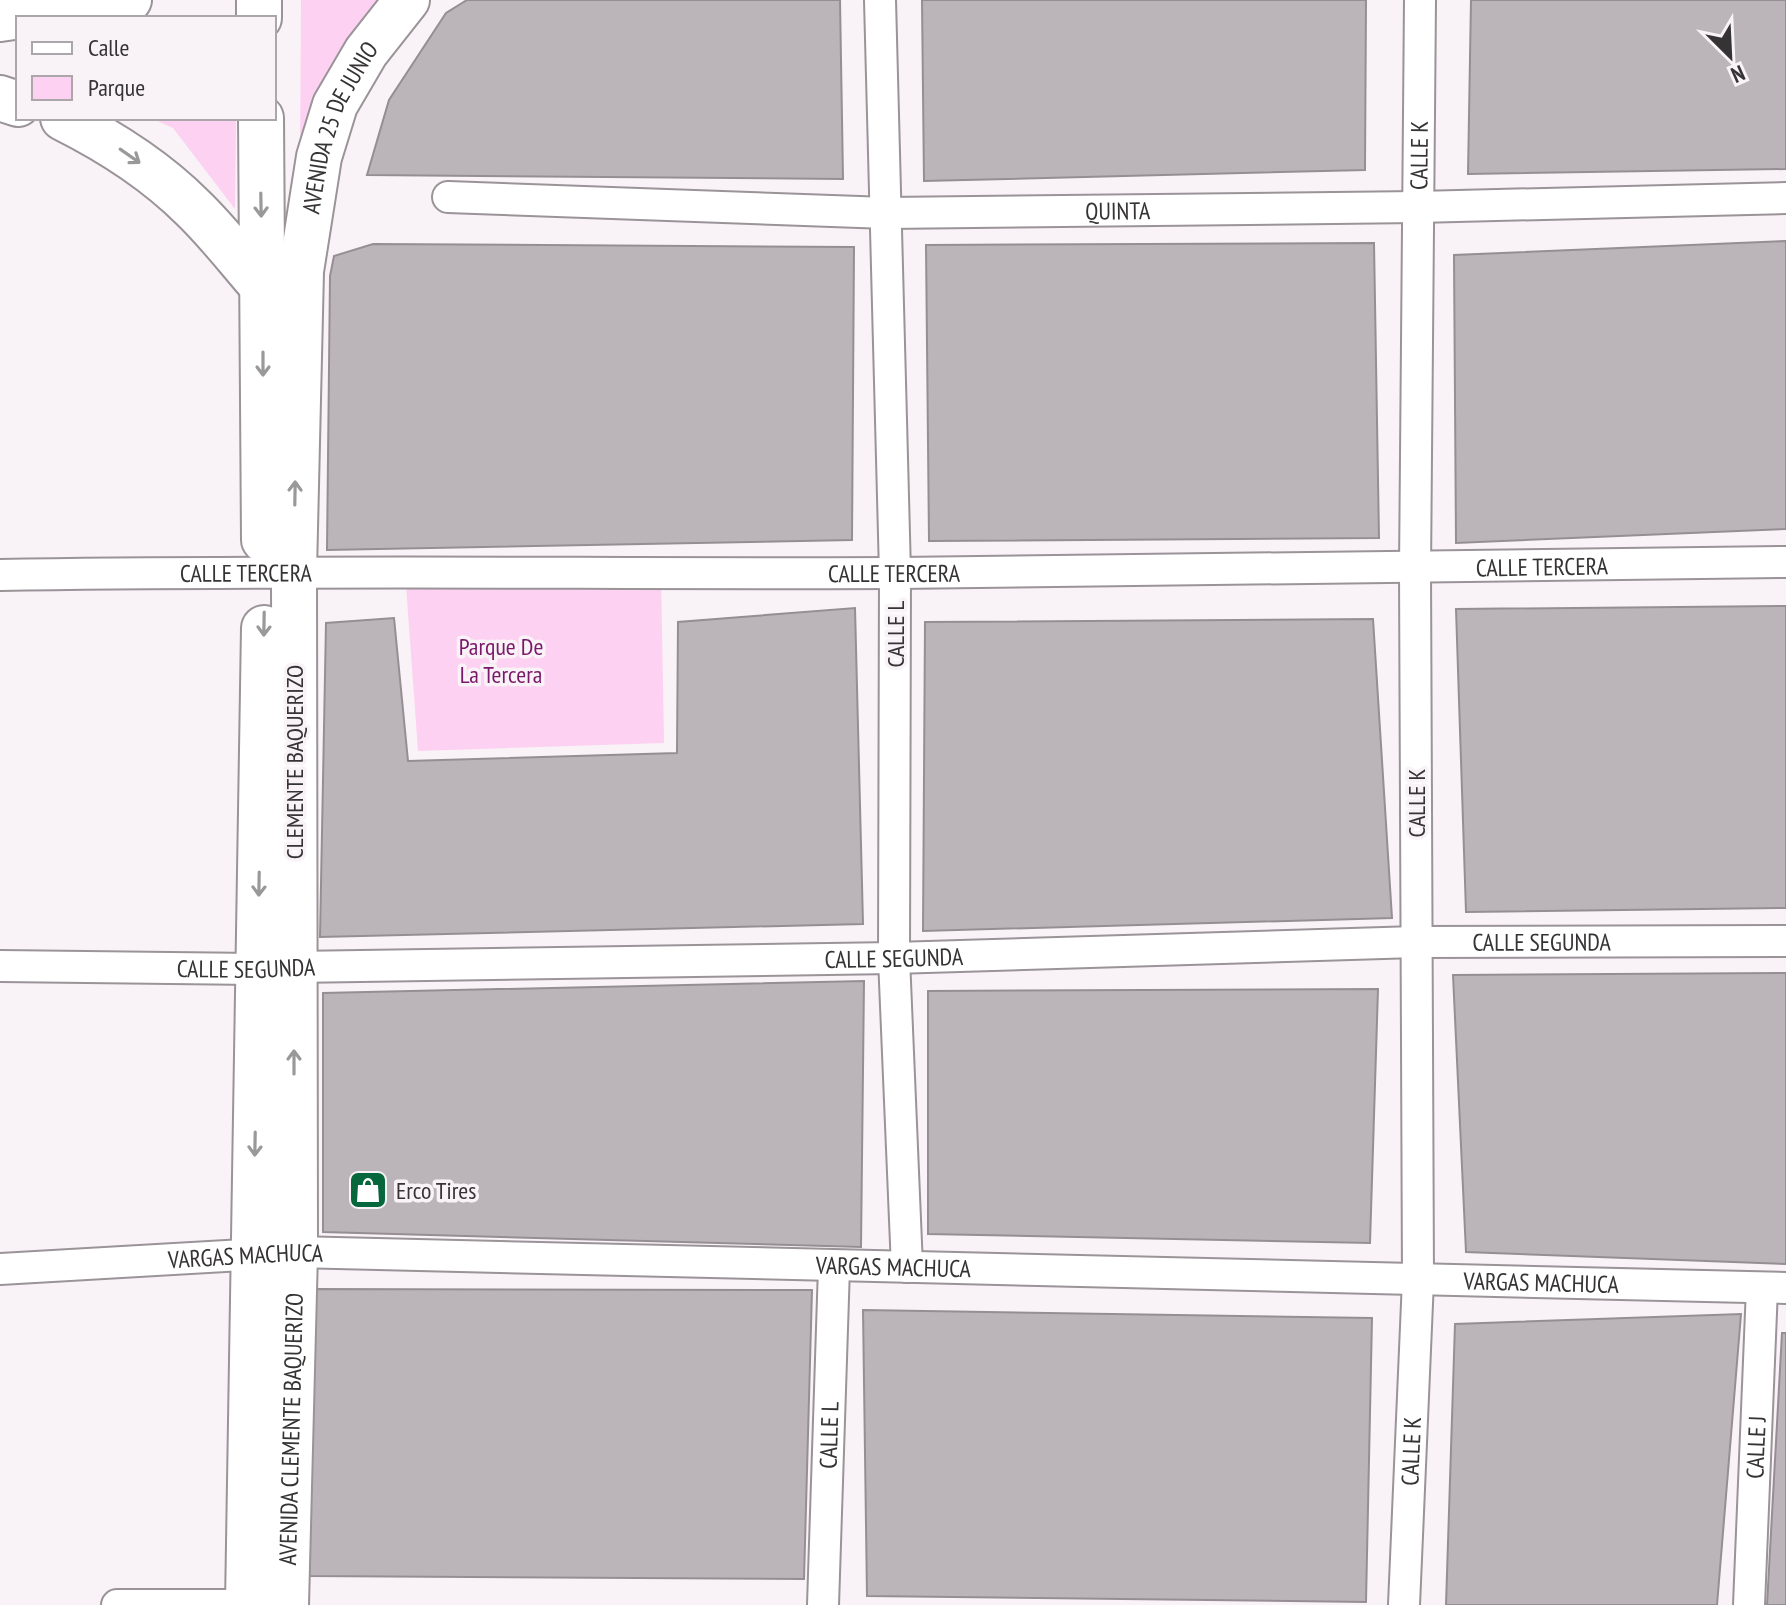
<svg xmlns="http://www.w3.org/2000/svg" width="1786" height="1605" viewBox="0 0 1786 1605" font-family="'PT Sans Narrow',sans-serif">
  <rect width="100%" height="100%" fill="#f9f2f7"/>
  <!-- green -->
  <g fill="#fdd1f1">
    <polygon points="301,0 381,0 300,172"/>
    <polygon points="151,118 236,118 235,209 173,128"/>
    <polygon points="405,571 661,572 664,743 418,751"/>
  </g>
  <!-- building -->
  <g fill="#bbb5b9" stroke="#958e93" stroke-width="2">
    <polygon points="467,0 840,0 843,179 367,175 389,100 446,13"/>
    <polygon points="922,0 1366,0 1365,170 924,181"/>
    <polygon points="1471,0 1786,0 1786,169 1468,174"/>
    <polygon points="1786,241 1786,529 1456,543 1454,255"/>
    <polygon points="1374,243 1379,538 929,541 926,245"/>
    <polygon points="373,244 854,247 852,540 327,550 330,276 334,256"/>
    <polygon points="1786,606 1786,908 1466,912 1456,609"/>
    <polygon points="855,608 863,924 320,937 326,623 394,618 408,761 677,753 678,622"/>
    <polygon points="1373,619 1392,918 923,931 925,622"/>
    <polygon points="1786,973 1786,1264 1466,1252 1453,975"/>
    <polygon points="864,981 861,1247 323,1232 323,993"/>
    <polygon points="1378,989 1370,1243 928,1234 928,991"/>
    <polygon points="314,1289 812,1290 804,1579 309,1576"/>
    <polygon points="863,1310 1372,1318 1366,1602 867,1596"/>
    <polygon points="1741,1314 1717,1605 1446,1605 1455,1324"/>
    <polygon points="1782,1333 1786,1333 1786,1605 1767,1605"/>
  </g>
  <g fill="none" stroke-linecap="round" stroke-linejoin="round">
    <!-- minor casing -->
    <g stroke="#9a9398" stroke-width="34">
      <g id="minor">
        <polyline points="880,0 895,573 894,958 907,1267"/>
        <path id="s1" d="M448 197 887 213 1418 207 1786 198"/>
        <path id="s2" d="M0 575C299 570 598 574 898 573 1194 572 1490 568 1786 562"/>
        <path id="s3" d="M0 966 258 969 294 967 894 958 1416 942 1786 941"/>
        <path id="s4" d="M0 1269 295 1252 1786 1288"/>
        <polyline points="117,1605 257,1605"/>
        <path id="s5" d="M823 1605 834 1267"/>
        <path id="s6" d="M1404 1605 1418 1280 1415 570 1420 0"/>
        <path id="s7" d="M1749 1605 1762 1288"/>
      </g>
    </g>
    <!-- primary casing -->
    <g stroke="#9a9398" stroke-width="48">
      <g id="primary">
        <polyline points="259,0 259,18"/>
        <polyline points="261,118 264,540"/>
        <polyline points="248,1605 264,628"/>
        <path id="s8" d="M286 1605 295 1252 294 571 301 271 319 157 335 105 366 52 407 0"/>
      </g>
    </g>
    <!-- trunk casing -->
    <g stroke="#9a9398" stroke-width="48">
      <g id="trunk">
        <polyline points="0,19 129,0"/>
        <polyline points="0,98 18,104"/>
        <path d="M63 118C111 142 155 170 193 208 218 232 240 261 262 286"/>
      </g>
    </g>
    <!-- minor -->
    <use href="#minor" stroke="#fff" stroke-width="30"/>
    <!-- primary -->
    <use href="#primary" stroke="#fff" stroke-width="44"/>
    <!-- trunk -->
    <use href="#trunk" stroke="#fff" stroke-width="44"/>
  </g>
  <!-- one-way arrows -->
  <defs><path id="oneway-shaft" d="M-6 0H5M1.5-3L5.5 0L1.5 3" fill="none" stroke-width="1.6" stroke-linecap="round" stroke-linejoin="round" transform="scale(2)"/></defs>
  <g stroke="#9a999a">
    <use href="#oneway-shaft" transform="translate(130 156) rotate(35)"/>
    <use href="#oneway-shaft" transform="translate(261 205) rotate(89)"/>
    <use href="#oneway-shaft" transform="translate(263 364) rotate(90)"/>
    <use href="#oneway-shaft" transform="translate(295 493) rotate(-89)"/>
    <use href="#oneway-shaft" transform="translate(264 624) rotate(91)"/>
    <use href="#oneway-shaft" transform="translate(259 884) rotate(91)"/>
    <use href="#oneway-shaft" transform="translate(294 1062) rotate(-90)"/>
    <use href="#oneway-shaft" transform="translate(255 1144) rotate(91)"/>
  </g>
  <!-- icons -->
  <defs>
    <g id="shop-square" transform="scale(2)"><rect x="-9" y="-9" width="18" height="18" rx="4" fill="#05673b" stroke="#f9f2f7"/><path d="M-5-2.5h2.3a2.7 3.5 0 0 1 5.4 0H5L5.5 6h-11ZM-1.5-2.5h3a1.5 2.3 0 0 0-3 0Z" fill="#fff"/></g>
  </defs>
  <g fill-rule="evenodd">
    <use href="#shop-square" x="368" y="1190"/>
  </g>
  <g text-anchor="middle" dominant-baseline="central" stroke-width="7" stroke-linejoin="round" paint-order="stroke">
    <!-- street labels -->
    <g font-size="24" fill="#363335" stroke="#f9f2f7">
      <text stroke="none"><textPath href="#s8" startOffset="1484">AVENIDA 25 DE JUNIO</textPath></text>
      <text stroke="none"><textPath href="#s6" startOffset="1450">CALLE K</textPath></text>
      <text stroke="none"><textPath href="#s1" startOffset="670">QUINTA</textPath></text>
      <text stroke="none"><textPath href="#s2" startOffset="1542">CALLE TERCERA</textPath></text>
      <text stroke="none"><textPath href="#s2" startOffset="246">CALLE TERCERA</textPath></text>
      <text stroke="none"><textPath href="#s2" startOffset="894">CALLE TERCERA</textPath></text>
      <text transform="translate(895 634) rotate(-90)">CALLE L</text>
      <text transform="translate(294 762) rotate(-90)">CLEMENTE BAQUERIZO</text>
      <text transform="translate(1416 803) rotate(-90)">CALLE K</text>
      <text stroke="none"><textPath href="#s3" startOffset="1542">CALLE SEGUNDA</textPath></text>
      <text stroke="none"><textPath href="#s3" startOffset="894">CALLE SEGUNDA</textPath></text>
      <text stroke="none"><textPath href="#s3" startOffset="246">CALLE SEGUNDA</textPath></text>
      <text stroke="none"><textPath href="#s4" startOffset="246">VARGAS MACHUCA</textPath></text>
      <text stroke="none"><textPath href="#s4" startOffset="894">VARGAS MACHUCA</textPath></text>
      <text stroke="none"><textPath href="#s4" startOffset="1542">VARGAS MACHUCA</textPath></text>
      <text stroke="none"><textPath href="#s8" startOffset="176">AVENIDA CLEMENTE BAQUERIZO</textPath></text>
      <text stroke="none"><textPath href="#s5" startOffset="170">CALLE L</textPath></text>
      <text stroke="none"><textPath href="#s7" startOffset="158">CALLE J</textPath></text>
      <text stroke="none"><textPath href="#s6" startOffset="154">CALLE K</textPath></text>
    </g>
    <!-- park labels -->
    <g font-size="24" fill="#7a186a" stroke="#f9f2f7">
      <text x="501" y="646">Parque De<tspan x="501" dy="28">La Tercera</tspan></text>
    </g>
    <!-- poi labels -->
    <g font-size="24" fill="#363335" stroke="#f9f2f7" text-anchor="start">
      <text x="396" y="1190">Erco Tires</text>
    </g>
  </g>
  <!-- legend -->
  <rect x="16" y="16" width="260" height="104" fill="#f9f2f7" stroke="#aba6a9" stroke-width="2"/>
  <rect x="32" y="42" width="40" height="12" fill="#ffffff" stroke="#aba6a9" stroke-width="2"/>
  <text x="88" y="56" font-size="24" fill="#363335">Calle</text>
  <rect x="32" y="76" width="40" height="24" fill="#fdd1f1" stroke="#aba6a9" stroke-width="2"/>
  <text x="88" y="96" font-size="24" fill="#363335">Parque</text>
  <!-- north arrow -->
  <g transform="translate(1730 56) rotate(156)" stroke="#f9f2f7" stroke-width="6" paint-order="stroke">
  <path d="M0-6L14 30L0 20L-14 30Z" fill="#363335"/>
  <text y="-12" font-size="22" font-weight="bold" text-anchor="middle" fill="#363335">N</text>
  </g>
</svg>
